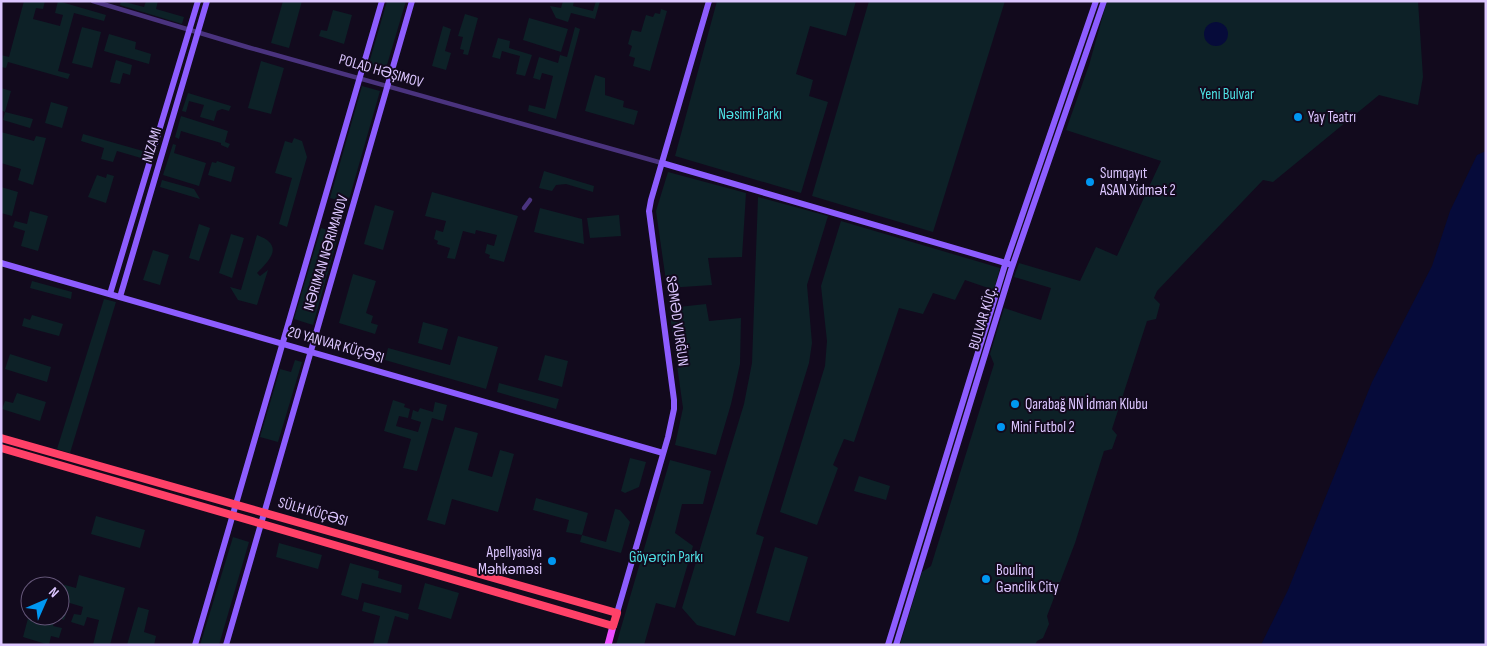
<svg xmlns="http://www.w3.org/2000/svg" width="1487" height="646" viewBox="0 0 1487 646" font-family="'Sofia Sans Condensed',sans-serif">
  <rect width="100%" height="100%" fill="#120a1d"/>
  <!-- green -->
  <g fill="#0d2127">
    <polygon points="24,1 45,1 43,9 36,8 33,19 60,26 63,15 55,13 58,1 106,15 104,21 74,13 58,71 70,74 68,79 8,62 6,68 1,67 1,55 9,57"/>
    <polygon points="121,1 144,7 146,1 158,1 156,9 184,17 182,24 120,5"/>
    <polygon points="283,1 302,1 289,48 271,43"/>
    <polygon points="387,1 406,1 384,75 367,70"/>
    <polygon points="563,1 574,1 573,6 593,11 596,1 600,1 595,19 571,13 568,22 556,18 550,6 561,8"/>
    <polygon points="717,1 856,1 846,36 810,26 796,74 813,80 809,96 828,102 801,193 675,156"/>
    <polygon points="869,1 1005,1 933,232 812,196"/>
    <polygon points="1107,1 1418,1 1423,77 1418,105 1379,95 1273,182 1263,180 1157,291 1154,298 1160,304 1156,319 1147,321 1112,429 1117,435 1112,449 1104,451 1075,543 1047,616 1049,624 1043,638 1037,641 1035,645 900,645 922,572 931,566 994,364 990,354 1004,308 1041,320 1051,288 1014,277 1019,263 1080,281 1096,247 1117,256 1161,161 1066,130 1089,65"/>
    <polygon points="661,9 667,11 650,71 633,66 635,58 629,56 632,46 628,44 632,30 641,32 646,15 653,17 655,13 660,14"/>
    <polygon points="333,10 352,15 344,44 319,36 321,30 327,31"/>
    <polygon points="465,14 478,18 468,55 463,54 464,50 460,49 463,37 458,36"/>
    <polygon points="529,18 568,29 561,52 523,40"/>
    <polygon points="443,26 451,29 445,51 451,53 446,70 432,66"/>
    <polygon points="82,27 101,32 92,68 72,63"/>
    <polygon points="575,27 580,29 556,119 528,111 529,105 545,109 553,76 542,73 540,80 533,78 539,57 558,63 560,55 567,57"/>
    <polygon points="109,34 136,42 135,49 151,54 149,64 104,51"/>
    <polygon points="498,38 510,41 509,48 532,55 525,76 516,74 520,56 502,51 500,59 492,57"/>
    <polygon points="116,60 132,65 130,75 123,73 120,84 110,82"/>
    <polygon points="261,61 284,68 271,114 248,108"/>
    <polygon points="595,75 605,78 605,95 624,101 623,107 638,111 634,125 585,111"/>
    <polygon points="362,86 380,91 348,203 330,198"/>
    <polygon points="1,88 11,91 5,112 33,119 30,128 3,120 5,112 1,110"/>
    <polygon points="188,93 231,106 229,111 222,109 217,111 214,121 200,117 204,105 189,101 186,112 182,111"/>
    <polygon points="51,102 68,107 62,128 45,123"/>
    <polygon points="181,116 228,131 225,142 230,144 228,148 221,145 221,143 181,131 179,139 175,137"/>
    <polygon points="1,132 34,141 36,136 46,138 33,185 18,180 21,169 1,163"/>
    <polygon points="83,134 143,151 141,158 117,151 113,162 101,159 104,148 81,141"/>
    <polygon points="294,138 302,141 307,157 287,227 279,224 292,178 275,173 285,141 292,143"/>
    <polygon points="173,144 176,145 174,153 206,163 199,186 163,175"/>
    <polygon points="217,161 235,167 231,182 208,175 212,162 216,163"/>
    <polygon points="544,171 594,186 593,192 566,184 556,185 552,191 539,188"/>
    <polygon points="668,172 746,193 742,257 708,258 712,285 667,288 656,211"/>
    <polygon points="107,174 114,176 106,203 88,197 97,175 106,178"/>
    <polygon points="162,180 194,189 200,199 160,187"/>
    <polygon points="1,187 18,192 12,216 1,213"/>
    <polygon points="432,192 518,216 504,262 489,258 490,255 485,253 487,244 494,246 497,235 476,230 475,234 463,231 455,259 447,258 450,248 437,244 438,241 434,239 436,230 443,232 446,221 425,216"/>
    <polygon points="758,197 828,216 807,285 812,343 809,363 756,534 764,537 735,636 697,625 682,608 744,404 752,363"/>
    <polygon points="375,205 394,211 383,250 364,244"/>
    <polygon points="540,208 582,219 584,244 534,232"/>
    <polygon points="30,211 48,216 38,251 21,246 25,231 13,227 15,221 27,224"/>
    <polygon points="619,215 621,236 590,238 587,218"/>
    <polygon points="841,221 1000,268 994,290 965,280 955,300 933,293 923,314 899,308 854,442 844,439 833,465 838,468 817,525 780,512 825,366 827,341 821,286"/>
    <polygon points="199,224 210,228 199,261 189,258"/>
    <polygon points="321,228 339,233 313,325 294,319"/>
    <polygon points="231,234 244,238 232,278 219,273"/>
    <path d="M257 235C284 245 271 259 257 273L260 276 268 270 257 305 238 300 230 287 241 290Z"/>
    <polygon points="153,250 169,255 160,285 143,280"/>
    <polygon points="353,274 376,281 366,313 373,316 371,323 378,325 375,334 339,323"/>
    <polygon points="32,281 72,292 71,299 30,288"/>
    <polygon points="104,299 116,302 70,453 57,449"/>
    <polygon points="706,304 709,321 741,318 740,364 731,404 716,455 675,445 683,408 669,308"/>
    <polygon points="32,315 63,324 59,336 22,326 24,318 30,320"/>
    <polygon points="423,322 448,329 442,350 418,343"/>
    <polygon points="458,336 498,347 486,389 385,360 388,348 450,365"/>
    <polygon points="10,354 51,367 47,382 5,369"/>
    <polygon points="545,355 568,361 562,387 538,380"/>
    <polygon points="295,360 302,362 278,442 260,437 280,369 291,372"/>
    <polygon points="499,383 559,399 556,409 497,392"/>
    <polygon points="17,393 46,402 40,421 2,409 5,401 13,403"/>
    <polygon points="393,400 405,404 404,407 410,409 408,418 399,416 396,426 418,432 421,422 411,419 413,410 418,412 420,408 433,412 435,402 447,405 443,421 432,418 417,471 403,468 411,439 384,431"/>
    <polygon points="455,427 478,433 468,470 492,477 500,450 514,454 498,512 452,499 445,525 427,520"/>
    <polygon points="630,458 646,462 639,487 625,493 621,491"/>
    <polygon points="670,460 711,471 703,504 682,504 675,533 693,546 675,608 656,603 644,645 616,645"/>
    <polygon points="859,476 890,486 886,500 854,491"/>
    <polygon points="536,498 588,513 582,535 606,542 615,509 620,510 630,522 621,553 580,542 582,535 566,532 569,520 533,510"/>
    <polygon points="96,516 145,530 140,548 91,534"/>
    <polygon points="233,537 249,542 219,645 200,645"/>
    <polygon points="279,543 322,555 318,569 276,557"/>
    <polygon points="775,547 808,557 789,622 756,613"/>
    <polygon points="350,563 379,571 378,578 402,585 401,593 362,583 358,600 341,595"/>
    <polygon points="79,575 125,588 110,645 93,645 99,620 87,617 84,626 71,622 74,614 81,615 83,607 60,600 60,586 37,586 39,578 76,588"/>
    <polygon points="425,583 459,593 451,619 418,609"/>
    <polygon points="364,602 409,614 408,620 395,616 387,645 373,645 380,616 362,611"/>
    <polygon points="138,607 149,610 144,632 156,636 154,645 127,645"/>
    <polygon points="60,609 67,611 64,620 56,617 53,626 62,628 59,638 51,636 49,645 23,637 30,611 30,616 60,616"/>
  </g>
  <!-- water -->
  <g fill="#060b3a">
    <circle cx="1216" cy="34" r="12"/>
    <polygon points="1486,151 1486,645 1261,645 1288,590 1372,382 1432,266 1450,211 1477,155"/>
  </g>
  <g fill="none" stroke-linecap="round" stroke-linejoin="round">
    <!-- street -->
    <g stroke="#4a337e" stroke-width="4.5">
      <polyline points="93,1 247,47 662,163"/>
      <polyline points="524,208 530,200"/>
    </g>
    <!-- secondary -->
    <g stroke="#8d5dff" stroke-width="6">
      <polyline points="662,163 1009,264"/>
      <polyline points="1,263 663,453"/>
      <polyline points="110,294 198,1"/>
      <polyline points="120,297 207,1"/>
      <polyline points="617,613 668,437 674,409 674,400 649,211 651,200 709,1"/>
      <polyline points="195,645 382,1"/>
      <polyline points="226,645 412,1"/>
      <polyline points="888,645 1004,268 1096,1"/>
      <polyline points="896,645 1011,270 1104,1"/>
    </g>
    <!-- primary -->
    <polyline stroke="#ed4dff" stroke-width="7" points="608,645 613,626"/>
    <!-- highway -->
    <polyline stroke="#ff4168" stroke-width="8" points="1,438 617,613 613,626 1,448"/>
  </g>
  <!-- markers -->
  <g fill="#0097f1" stroke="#120a1d" stroke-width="2">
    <circle cx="1298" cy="117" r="5"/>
    <circle cx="1090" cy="182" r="5"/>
    <circle cx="1015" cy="404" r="5"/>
    <circle cx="1001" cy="427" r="5"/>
    <circle cx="552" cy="561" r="5"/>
    <circle cx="986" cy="579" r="5"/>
  </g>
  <g text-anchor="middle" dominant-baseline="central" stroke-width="4" stroke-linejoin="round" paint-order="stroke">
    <!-- street labels -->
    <g font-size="15" fill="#dcc6ff" stroke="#120a1d">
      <text transform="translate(381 71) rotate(16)">POLAD HƏŞIMOV</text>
      <text transform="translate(152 145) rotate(-73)">NIZAMI</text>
      <text transform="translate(326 253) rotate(-73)">NƏRIMAN NƏRIMANOV</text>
      <text transform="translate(983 318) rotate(-73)">BULVAR KÜÇ.</text>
      <text transform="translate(677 321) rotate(82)">SƏMƏD VURĞUN</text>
      <text transform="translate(336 345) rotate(16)">20 YANVAR KÜÇƏSI</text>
      <text transform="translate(313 512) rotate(16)">SÜLH KÜÇƏSI</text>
    </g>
    <!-- park labels -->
    <g font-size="15" fill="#4de0e4" stroke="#120a1d">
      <text x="1227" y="94">Yeni Bulvar</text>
      <text x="750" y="114">Nəsimi Parkı</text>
      <text x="666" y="557">Göyərçin Parkı</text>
    </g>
    <!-- poi labels -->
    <g font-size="15" fill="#dcc6ff" stroke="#120a1d" text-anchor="start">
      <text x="1308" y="117">Yay Teatrı</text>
      <text x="1100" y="173">Sumqayıt<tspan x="1100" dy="17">ASAN Xidmət 2</tspan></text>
      <text x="1025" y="404">Qarabağ NN İdman Klubu</text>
      <text x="1011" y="427">Mini Futbol 2</text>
      <text x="542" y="552" text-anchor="end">Apellyasiya<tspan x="542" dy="17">Məhkəməsi</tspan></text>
      <text x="996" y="570">Boulinq<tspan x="996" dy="17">Gənclik City</tspan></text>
    </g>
  </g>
  <!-- border -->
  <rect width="1487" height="646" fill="none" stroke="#dcc6ff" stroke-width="5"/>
  <!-- north arrow -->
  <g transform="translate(45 601) rotate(45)"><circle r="24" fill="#120a1d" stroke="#635577"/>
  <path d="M0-4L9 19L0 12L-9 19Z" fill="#0097f1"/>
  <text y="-8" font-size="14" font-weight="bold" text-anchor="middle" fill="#dcc6ff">N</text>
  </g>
</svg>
